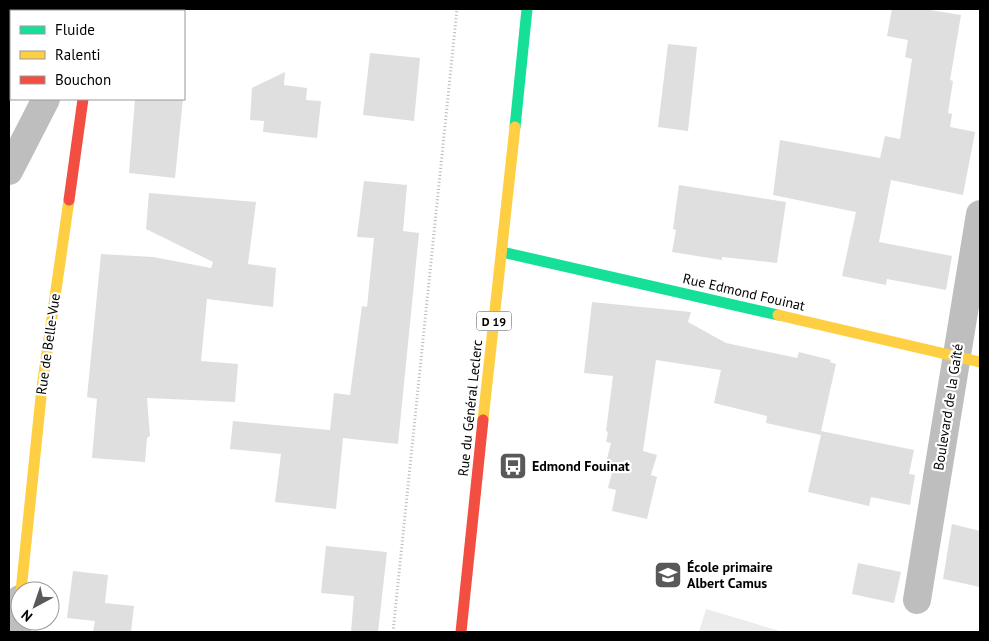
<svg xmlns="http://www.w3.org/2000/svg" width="989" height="641" viewBox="0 0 989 641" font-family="'PT Sans',sans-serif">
  <rect width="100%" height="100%" fill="#fff"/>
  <!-- green -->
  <polygon fill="#ececec" points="706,609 783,632 699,632"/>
  <!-- building -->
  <g fill="#dfdfdf">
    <polygon points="892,9 924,9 961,15 950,80 953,81 948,113 952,114 950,127 975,132 963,195 891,180 879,242 952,256 946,290 887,279 886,285 842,276 856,212 773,195 780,140 880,158 885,136 900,139 912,59 905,57 908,40 887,36"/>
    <polygon points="668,44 697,47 688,131 658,127"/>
    <polygon points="370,53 420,58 414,121 363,115"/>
    <polygon points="285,72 284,85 307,88 306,100 321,101 317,138 263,132 264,121 250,120 252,88"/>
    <polygon points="135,99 183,99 175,178 129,173"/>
    <polygon points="364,181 407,185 403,231 419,233 398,444 343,438 336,509 275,502 281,454 230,449 233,421 330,430 334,393 350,395 362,306 367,307 374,238 357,237"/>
    <polygon points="679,185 786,202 777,263 722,257 722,260 672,252 676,230 673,229"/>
    <polygon points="149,193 256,202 248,264 276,268 273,307 207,299 201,361 238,364 235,402 147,398 150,436 147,438 145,462 92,458 97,399 87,397 101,254 153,257 211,268 213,262 146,229"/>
    <polygon points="592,302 691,312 688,322 726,343 797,358 799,352 831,360 830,362 836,364 821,431 914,450 909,474 915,475 910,505 871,497 869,506 808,492 821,435 766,423 767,416 714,403 721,370 656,360 643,451 657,455 651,475 657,477 647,519 612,511 616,490 608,488 614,465 606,463 611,443 606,442 608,432 606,431 613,376 584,373"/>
    <polygon points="952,524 980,531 980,587 943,579"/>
    <polygon points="326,546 387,552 378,632 351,632 354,596 321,593"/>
    <polygon points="858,563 901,572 894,603 852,594"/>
    <polygon points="73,571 108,575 105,603 134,606 131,632 93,632 95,621 67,618"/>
  </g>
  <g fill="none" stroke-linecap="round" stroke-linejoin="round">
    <!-- path -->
    <polyline stroke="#b9b9b9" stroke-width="3" stroke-dasharray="1 2.5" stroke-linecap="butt" points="393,632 457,9"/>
    <!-- street -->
    <g stroke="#bebebe" stroke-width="28">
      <polyline points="91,11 93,9"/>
      <polyline points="9,171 46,99"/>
      <polyline points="917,600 980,214"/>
      <polyline points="17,632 20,599"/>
    </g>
    <!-- fast -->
    <g stroke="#16e098" stroke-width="11">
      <polyline points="515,127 527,9"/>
      <polyline points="502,252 778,315"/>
    </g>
    <!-- slow -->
    <g stroke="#ffcf43" stroke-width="11">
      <polyline points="778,315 980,362"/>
      <polyline points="483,420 515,127"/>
      <polyline points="21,591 42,387 69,200"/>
    </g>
    <!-- jam -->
    <g stroke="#f24e42" stroke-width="11">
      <polyline points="69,200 83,99"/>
      <polyline points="461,632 483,420"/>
    </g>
  </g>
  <!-- icons -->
  <defs>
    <g id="bus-square" transform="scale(1.4375)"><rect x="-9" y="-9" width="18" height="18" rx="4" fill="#595959" stroke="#fff"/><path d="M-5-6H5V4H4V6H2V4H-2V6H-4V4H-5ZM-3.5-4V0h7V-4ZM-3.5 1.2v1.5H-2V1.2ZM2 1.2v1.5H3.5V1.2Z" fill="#fff"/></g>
    <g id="school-square" transform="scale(1.4375)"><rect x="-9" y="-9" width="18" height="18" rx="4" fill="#595959" stroke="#fff"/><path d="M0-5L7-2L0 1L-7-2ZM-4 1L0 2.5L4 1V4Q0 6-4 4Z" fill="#fff"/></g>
  </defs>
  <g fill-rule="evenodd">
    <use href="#bus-square" x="513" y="466"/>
    <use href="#school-square" x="668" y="575"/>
  </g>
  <g text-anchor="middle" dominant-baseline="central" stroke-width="4.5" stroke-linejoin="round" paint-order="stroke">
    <!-- shield labels -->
    <rect fill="#fff" stroke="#4c4c4c" stroke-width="1" x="476.5" y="311.5" width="35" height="19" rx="4"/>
    <g font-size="12" font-weight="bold" fill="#000">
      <text x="494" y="321">D 19</text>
    </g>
    <!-- street labels -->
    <g font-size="14" fill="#000" stroke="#fff">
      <text transform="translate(744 292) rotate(13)">Rue Edmond Fouinat</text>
      <text transform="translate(48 344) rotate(-82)">Rue de Belle-Vue</text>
      <text transform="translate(948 407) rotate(-81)">Boulevard de la Gaîté</text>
      <text transform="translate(470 408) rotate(-84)">Rue du Général Leclerc</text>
    </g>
    <!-- poi labels -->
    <g font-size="14" font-weight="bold" fill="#000" stroke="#fff" text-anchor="start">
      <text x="532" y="466">Edmond Fouinat</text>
      <text x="687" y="567">École primaire<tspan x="687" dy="16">Albert Camus</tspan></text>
    </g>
  </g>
  <!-- border -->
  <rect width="989" height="641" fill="none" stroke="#000000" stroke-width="20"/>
  <!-- legend -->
  <rect x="10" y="10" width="175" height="90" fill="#ffffff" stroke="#999999"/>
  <rect x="20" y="26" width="25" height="8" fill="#16e098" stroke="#999999"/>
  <text x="55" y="35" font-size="15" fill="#000000">Fluide</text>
  <rect x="20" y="51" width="25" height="8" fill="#ffcf43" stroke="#999999"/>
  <text x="55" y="60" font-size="15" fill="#000000">Ralenti</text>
  <rect x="20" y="76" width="25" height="8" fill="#f24e42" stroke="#999999"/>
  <text x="55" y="85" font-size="15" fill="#000000">Bouchon</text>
  <!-- north arrow -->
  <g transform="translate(35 606) rotate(220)"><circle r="24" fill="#ffffff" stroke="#999999"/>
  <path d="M0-4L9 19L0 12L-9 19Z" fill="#595959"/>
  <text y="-8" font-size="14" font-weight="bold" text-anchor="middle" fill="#000000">N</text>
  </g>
</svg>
